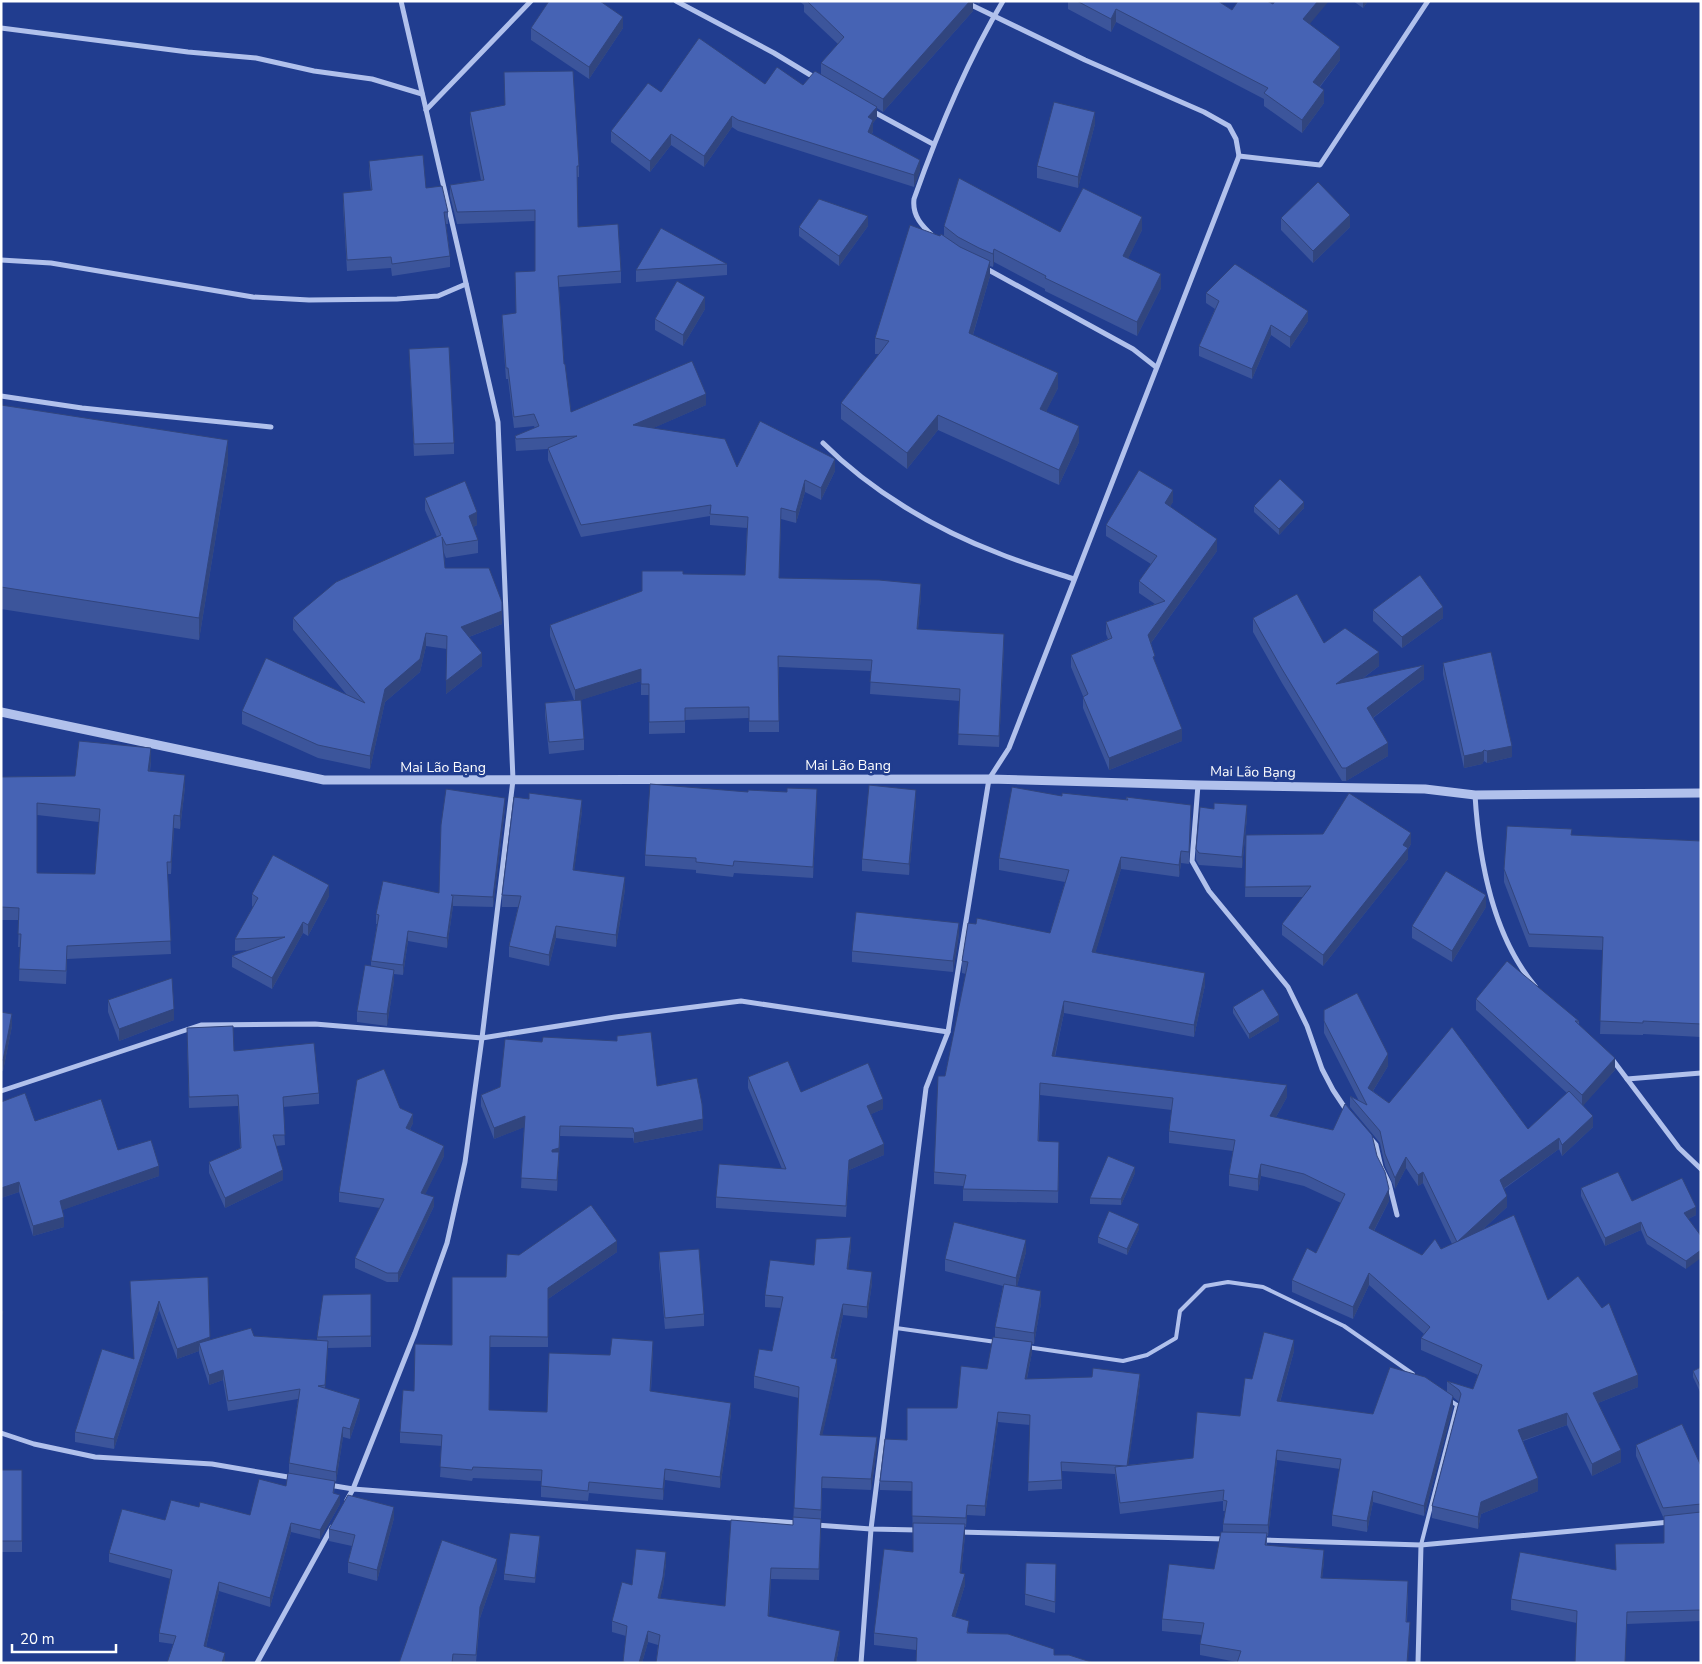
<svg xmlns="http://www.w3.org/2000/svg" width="1702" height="1664" viewBox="0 0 1702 1664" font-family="'Nunito Sans',sans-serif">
  <rect width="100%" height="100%" fill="#213d8f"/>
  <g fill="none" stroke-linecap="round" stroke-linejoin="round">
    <!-- service -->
    <g stroke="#b1c1ec" stroke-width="4">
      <polyline points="896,1328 996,1342"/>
      <polyline points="1027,1347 1123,1361 1147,1355 1176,1338 1180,1311 1205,1286 1228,1282 1263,1287 1344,1326 1413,1374"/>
      <polyline points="1421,1545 1457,1405 1449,1400"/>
    </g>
    <!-- minor -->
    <g stroke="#b1c1ec" stroke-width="5">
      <polyline points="676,1 774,53 817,79"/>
      <polyline points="963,1 1085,60 1204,112 1229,126 1236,139 1239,156"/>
      <polyline points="1,28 188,52 256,58 314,71 372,79 422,94"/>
      <polyline points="426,110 531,1"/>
      <polyline points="872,111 933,144"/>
      <path d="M934 237C922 226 912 216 914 199 938 131 966 63 1003 1"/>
      <polyline points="1,260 51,263 253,297 309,300 397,299 438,296 466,284"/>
      <polyline points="985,268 1133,349 1156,367"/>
      <polyline points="1,396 82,408 271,427"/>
      <path d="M823 443C871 491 935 529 998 553 1022 563 1049 571 1074 579"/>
      <polyline points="1198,785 1192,861 1209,891 1288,987 1307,1026 1322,1069 1333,1090 1347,1111"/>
      <path d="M1475 795C1479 860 1492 935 1535 986"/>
      <polyline points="1612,1059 1679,1148 1701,1169"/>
      <polyline points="1627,1079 1701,1073"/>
      <polyline points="1,1091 201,1025 315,1024 482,1038 615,1017 741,1001 948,1032"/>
      <polyline points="1370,1138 1376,1145 1381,1167 1389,1183 1397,1215"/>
      <polyline points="1,1433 34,1444 95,1457 212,1464 294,1478"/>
      <polyline points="329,1485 353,1489 415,1333 447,1243 465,1162 482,1038 513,780 498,422 401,1"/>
      <polyline points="347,1500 353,1489 798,1523"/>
      <polyline points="816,1525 871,1529 917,1530"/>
      <polyline points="958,1532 1225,1539"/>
      <polyline points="1261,1540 1421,1545 1418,1663"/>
      <polyline points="1421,1545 1670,1522"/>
      <polyline points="257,1663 332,1527"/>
      <polyline points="861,1663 871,1529 926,1088 948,1032 989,779 1009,748 1239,156 1320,165 1428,1"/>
    </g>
    <!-- tertiary -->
    <polyline stroke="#b1c1ec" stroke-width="9" points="1,712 324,780 989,779 1198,785 1425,789 1475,795 1701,793"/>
  </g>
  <!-- wall -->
  <g fill="#3c559b" fill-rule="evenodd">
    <polygon points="799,1 973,1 973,11 883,112 877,108 877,118 873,123 873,131 872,134 920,171 914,187 738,131 732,127 704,167 671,145 650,172 611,142 611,131 661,92 765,84 803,85 821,75 821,63 838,44 804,12 804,5"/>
    <polygon points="974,1 982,1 979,4"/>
    <polygon points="1068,1 1218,1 1232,10 1310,24 1340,60 1320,87 1324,103 1302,133 1264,106 1264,99 1116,22 1111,32 1068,9"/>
    <polygon points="1353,1 1368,1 1363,8"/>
    <polygon points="531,28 623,28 589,79 531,40"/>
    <polygon points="470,112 579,166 579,177 577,177 578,227 621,271 621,283 559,287 564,364 571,412 706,405 653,428 737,467 835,471 821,500 805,492 796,523 781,519 779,578 921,595 918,629 1004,645 999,747 958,745 960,701 870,694 871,671 779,667 779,732 749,732 749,718 685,720 685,733 649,734 649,695 641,695 641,681 580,700 584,739 584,750 549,754 545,715 545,703 574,700 550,636 550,625 642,591 683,574 745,575 747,528 710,525 710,516 581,537 548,460 548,449 516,451 515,436 535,428 534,426 514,428 508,379 506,379 502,326 502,315 516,313 535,271 535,221 457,224 450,196 450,185 481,180 470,123"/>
    <polygon points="1095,124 1078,188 1037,178 1037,166"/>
    <polygon points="369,161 426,188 448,212 448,224 446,224 450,256 450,267 392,276 391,268 347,271 343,205 343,193 371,191 369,172"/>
    <polygon points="1281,218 1350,227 1313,263 1281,230"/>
    <polygon points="868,226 839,266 799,236 799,227"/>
    <polygon points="944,226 1060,232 1142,230 1128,258 1161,288 1137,336 1045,291 1045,289 994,262 993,267 990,266 990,276 973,335 1058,388 1046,411 1079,442 1059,485 938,430 907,469 841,419 841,403 879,354 875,354 875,338 940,236 944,236"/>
    <polygon points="727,264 727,275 636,282 636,270"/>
    <polygon points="1206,293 1308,321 1290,348 1271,335 1252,379 1199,356 1199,346 1215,309 1206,303"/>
    <polygon points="705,309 683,346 655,330 655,319"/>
    <polygon points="409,349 454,443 454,454 414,456"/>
    <polygon points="1,405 228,462 199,640 1,609"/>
    <polygon points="425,498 477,525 473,527 478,540 478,553 446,558 444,553 445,568 502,624 469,637 482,666 446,694 447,649 426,646 420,672 385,702 370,769 318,758 242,724 242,711 347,695 293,630 293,618 437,537 425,510"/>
    <polygon points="1173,502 1170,506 1217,551 1151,643 1155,664 1182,741 1109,770 1083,708 1083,696 1071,667 1071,655 1108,639 1106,634 1106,622 1155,604 1139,593 1139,581 1151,564 1106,536 1106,525"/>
    <polygon points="1254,506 1304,508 1279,535 1254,512"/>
    <polygon points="1373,610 1443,618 1402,648 1373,621"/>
    <polygon points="1253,618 1324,643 1379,666 1362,679 1424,679 1373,718 1388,756 1346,781 1342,781 1282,683 1253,632"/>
    <polygon points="1443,663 1512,757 1487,763 1484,761 1482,764 1464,768 1443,674"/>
    <path d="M151 761 150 771 185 787 180 829 174 828 171 874H167L171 954 67 959 66 984 19 981 20 947H18L19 920H1V777L75 776ZM37 815 99 822 95 874 37 873Z"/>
    <polygon points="1062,796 1126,800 1126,797 1191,817 1189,864 1181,863 1179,877 1121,869 1095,953 1205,985 1194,1037 1064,1013 1055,1057 1287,1097 1276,1117 1377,1156 1389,1201 1374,1231 1422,1255 1441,1249 1452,1244 1423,1183 1418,1186 1406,1168 1395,1189 1385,1166 1380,1143 1350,1107 1350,1096 1359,1101 1324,1033 1324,1010 1388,1066 1373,1091 1389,1103 1528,1129 1567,1093 1476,1010 1476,999 1579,1021 1579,1025 1615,1070 1583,1105 1593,1127 1562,1156 1559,1149 1504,1189 1507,1207 1482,1230 1548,1300 1638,1387 1598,1403 1621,1462 1592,1476 1567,1425 1523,1441 1538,1491 1481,1514 1478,1529 1432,1518 1432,1506 1459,1402 1453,1397 1453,1407 1424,1516 1373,1502 1367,1532 1332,1526 1332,1515 1340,1469 1277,1460 1268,1536 1267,1536 1267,1545 1324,1561 1322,1578 1408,1593 1407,1622 1410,1634 1237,1662 1200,1655 1200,1644 1202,1635 1162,1631 1162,1619 1214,1569 1223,1532 1223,1524 1225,1511 1223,1511 1223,1501 1120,1514 1115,1474 1062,1471 1062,1489 1028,1491 1030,1425 998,1422 985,1516 967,1515 966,1527 965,1527 965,1536 961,1573 965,1585 955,1617 969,1633 1054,1655 1094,1663 916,1650 874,1645 874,1633 913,1552 912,1491 880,1490 880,1481 907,1440 957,1408 987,1369 995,1337 995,1327 1003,1286 945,1271 945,1259 1026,1252 1017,1286 1041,1303 1034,1344 1032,1344 1032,1352 1027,1379 1140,1383 1128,1465 1193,1458 1240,1416 1252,1379 1294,1351 1280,1402 1373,1414 1447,1392 1447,1381 1473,1389 1478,1375 1421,1350 1421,1338 1424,1334 1369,1285 1353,1319 1292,1292 1292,1280 1316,1253 1341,1203 1304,1186 1261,1176 1258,1191 1229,1186 1229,1174 1233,1151 1169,1143 1169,1131 1172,1110 1040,1095 1039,1141 1059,1154 1058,1203 963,1201 963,1186 934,1184 934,1172 945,1076 966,974 962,973 962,961 1050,933 1065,882 999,870 999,858"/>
    <polygon points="817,801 813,878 734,873 733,877 696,873 696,870 645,866 645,855"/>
    <polygon points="916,801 909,875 862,871 862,859"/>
    <polygon points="505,808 493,907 453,906 447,948 408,941 403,975 394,974 394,981 387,1026 357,1022 357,1011 371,966 371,961 377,924 376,924 376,914 439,893"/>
    <polygon points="1214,809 1247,817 1242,868 1199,865 1196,860 1196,849"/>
    <polygon points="582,811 574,870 625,889 616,947 556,938 549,966 509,957 509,946 518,907 502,907 502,895"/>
    <polygon points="1246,835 1411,844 1408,849 1408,859 1323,966 1282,935 1282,924 1303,897 1245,897"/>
    <polygon points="1572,835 1701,841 1701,1037 1643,1034 1643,1035 1600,1034 1603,950 1529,947 1504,882 1504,869"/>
    <polygon points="252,894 329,896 308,936 303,933 272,989 232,967 232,956 248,950 235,951 235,939 253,907 252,906"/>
    <polygon points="1486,907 1452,962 1412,938 1412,926"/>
    <polygon points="959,934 953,972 852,962 852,951"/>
    <polygon points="108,1000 174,1020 119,1041 108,1012"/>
    <polygon points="1233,1007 1279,1021 1249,1039 1233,1013"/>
    <polygon points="1,1012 12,1026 3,1071 1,1071"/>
    <polygon points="617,1036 657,1086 703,1130 634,1143 633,1138 560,1136 557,1191 521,1188 524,1127 494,1139 481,1106 481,1095 500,1087 542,1042 617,1041"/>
    <polygon points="187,1039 234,1051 319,1093 319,1104 283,1107 285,1145 276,1146 283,1180 225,1208 209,1173 209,1162 240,1148 238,1106 189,1108"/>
    <polygon points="748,1077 801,1092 883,1109 871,1114 884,1155 849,1170 846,1217 716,1208 716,1197 782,1169 748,1088"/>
    <polygon points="400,1108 413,1123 410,1129 444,1156 425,1194 434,1206 398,1282 387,1282 355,1268 355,1258 380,1208 339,1202 339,1192"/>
    <polygon points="35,1121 118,1150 159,1176 62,1210 64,1227 33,1236 19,1192 1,1198"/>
    <polygon points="1135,1173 1121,1205 1090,1204 1090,1198"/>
    <polygon points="1581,1188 1632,1201 1696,1215 1688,1219 1686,1269 1647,1244 1641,1230 1605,1246 1581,1196"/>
    <polygon points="1139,1229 1127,1255 1098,1243 1098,1237"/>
    <polygon points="851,1248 848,1269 872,1283 867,1318 843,1315 834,1358 837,1370 822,1435 877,1448 871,1490 822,1488 819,1580 771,1579 769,1617 840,1642 836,1663 656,1663 658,1645 648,1642 642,1663 623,1663 626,1636 612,1632 612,1621 632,1585 666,1563 663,1587 660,1598 725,1606 793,1525 799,1398 754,1388 754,1376 772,1351 781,1308 765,1307 765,1295 814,1265"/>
    <polygon points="617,1252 548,1299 548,1347 490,1347 489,1410 547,1412 610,1355 653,1351 651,1391 731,1414 720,1488 665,1480 663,1500 589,1493 588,1501 541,1497 541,1481 473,1478 472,1481 440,1477 442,1446 400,1443 400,1432 414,1391 506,1277 519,1255"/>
    <polygon points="659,1252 704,1314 704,1326 665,1329 659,1264"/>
    <polygon points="208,1277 210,1340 254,1336 317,1340 317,1337 371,1294 371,1347 328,1348 325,1388 360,1409 350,1439 343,1437 336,1482 335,1481 334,1494 340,1504 320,1539 291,1532 270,1607 219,1591 206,1647 173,1644 159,1642 159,1633 171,1579 109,1562 109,1553 165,1520 199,1507 250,1515 286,1486 289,1473 289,1463 298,1399 228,1411 223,1380 209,1385 199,1353 199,1351 177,1359 159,1310 114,1449 75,1442 75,1432 134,1359 130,1281"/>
    <polygon points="1701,1367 1701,1394 1693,1377 1693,1371"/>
    <polygon points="1636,1445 1701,1466 1701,1621 1627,1624 1577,1623 1511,1610 1511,1599 1616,1570 1664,1543 1664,1519 1636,1456"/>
    <rect x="1" y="1470" width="21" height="82"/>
    <polygon points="394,1518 377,1581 348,1573 348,1562 352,1546 329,1541 329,1529"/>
    <polygon points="540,1542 535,1583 504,1580 504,1574"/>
    <polygon points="1056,1564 1055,1613 1025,1605 1025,1594"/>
    <polygon points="497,1569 480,1618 476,1663 399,1663"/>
  </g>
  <!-- shaded-wall -->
  <g fill="#31457e">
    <polygon points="970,1 973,1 973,11 883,112 883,99"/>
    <polygon points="1318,1 1329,1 1303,32 1303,19"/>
    <polygon points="1363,1 1368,1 1363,8"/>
    <polygon points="1116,9 1116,22 1111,32 1111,19"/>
    <polygon points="623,17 623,28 589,79 589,67"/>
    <polygon points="1340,47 1340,60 1313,95 1313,82"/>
    <polygon points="1324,90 1324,103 1302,133 1302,120"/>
    <polygon points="877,107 877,118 873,123 873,131 868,143 868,117"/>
    <polygon points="1095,112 1095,124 1078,188 1078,177"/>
    <polygon points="732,116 732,127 704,167 704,156"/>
    <polygon points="671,134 671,145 650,172 650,161"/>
    <polygon points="920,160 920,171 914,187 914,175"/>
    <polygon points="1350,215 1350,227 1313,263 1313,251"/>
    <polygon points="868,216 868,226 839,266 839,256"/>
    <polygon points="1142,217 1142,230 1123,269 1123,256"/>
    <polygon points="994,249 994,262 993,267 993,254"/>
    <polygon points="990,261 990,276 969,348 969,333"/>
    <polygon points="1161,274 1161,288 1137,336 1137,322"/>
    <polygon points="705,297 705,309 683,346 683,335"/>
    <polygon points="1308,311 1308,321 1290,348 1290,337"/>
    <polygon points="1271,325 1271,335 1252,379 1252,369"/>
    <polygon points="1058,373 1058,388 1040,424 1040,409"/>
    <polygon points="706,394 706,405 633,437 633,425"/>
    <polygon points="938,415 938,430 907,469 907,453"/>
    <polygon points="1079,426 1079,442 1059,485 1059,470"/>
    <polygon points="228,440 228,462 199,640 199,618"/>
    <polygon points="835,459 835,471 821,500 821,488"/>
    <polygon points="805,480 805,492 796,523 796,512"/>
    <polygon points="1173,490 1173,502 1165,514 1165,503"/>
    <polygon points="1304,502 1304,508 1279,535 1279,529"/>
    <polygon points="477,512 477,525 469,529 469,516"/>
    <polygon points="1217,539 1217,551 1148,647 1148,635"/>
    <polygon points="921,584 921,595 917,641 917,629"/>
    <polygon points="1443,607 1443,618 1402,648 1402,637"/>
    <polygon points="502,611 502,624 461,640 461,627"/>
    <polygon points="426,633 426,646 420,672 385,702 370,769 370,756 385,689"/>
    <polygon points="1004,634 1004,645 999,747 999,736"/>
    <polygon points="1379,652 1379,666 1336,698 1336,684"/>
    <polygon points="482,653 482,666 446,694 446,681"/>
    <polygon points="1424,665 1424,679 1367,722 1367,708"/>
    <polygon points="641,669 641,681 575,702 575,690"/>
    <polygon points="1182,729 1182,741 1109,770 1109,758"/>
    <polygon points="1388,743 1388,756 1346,781 1346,768"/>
    <polygon points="1512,746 1512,757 1487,763 1487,751"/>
    <polygon points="151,748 151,761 148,783 148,771"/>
    <polygon points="1484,750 1484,761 1482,764 1464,768 1464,756"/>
    <polygon points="185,775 185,787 180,829 180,816"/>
    <polygon points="817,789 817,801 813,878 813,867"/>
    <polygon points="916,790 916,801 909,875 909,864"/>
    <polygon points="505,798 505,808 493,907 493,897"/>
    <polygon points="582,800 582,811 573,881 573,870"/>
    <polygon points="1191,805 1191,817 1189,864 1189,852"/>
    <polygon points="1247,805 1247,817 1242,868 1242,857"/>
    <polygon points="174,815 174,828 171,874 171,862"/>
    <polygon points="1411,833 1411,844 1408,849 1408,859 1323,966 1323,955"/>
    <polygon points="1181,851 1181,863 1179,877 1179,865"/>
    <polygon points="1121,857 1121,869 1092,964 1092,952"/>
    <polygon points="625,877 625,889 616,947 616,935"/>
    <polygon points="329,885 329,896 308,936 308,925"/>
    <polygon points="1486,895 1486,907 1452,962 1452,951"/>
    <polygon points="453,896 453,906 447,948 447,938"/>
    <polygon points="303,922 303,933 272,989 272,978"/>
    <polygon points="959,923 959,934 953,972 953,961"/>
    <polygon points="556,926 556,938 549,966 549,955"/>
    <polygon points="408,931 408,941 403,975 403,965"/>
    <polygon points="394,970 394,981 387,1026 387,1014"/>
    <polygon points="1205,973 1205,985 1194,1037 1194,1025"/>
    <polygon points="1064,1001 1064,1013 1052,1068 1052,1056"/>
    <polygon points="174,1009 174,1020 119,1041 119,1029"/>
    <polygon points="12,1014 12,1026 3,1071 3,1060"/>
    <polygon points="1279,1015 1279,1021 1249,1039 1249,1034"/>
    <polygon points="1388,1054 1388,1066 1368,1099 1368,1088"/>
    <polygon points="1615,1058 1615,1070 1582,1107 1582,1095"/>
    <polygon points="1287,1085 1287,1097 1270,1128 1270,1116"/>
    <polygon points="883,1099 883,1109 867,1116 867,1106"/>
    <polygon points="413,1114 413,1123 406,1137 406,1128"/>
    <polygon points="525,1116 525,1127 494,1139 494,1128"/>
    <polygon points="1593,1116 1593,1127 1562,1156 1562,1145"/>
    <polygon points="703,1119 703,1130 634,1143 634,1133"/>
    <polygon points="560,1126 560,1136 557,1191 557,1180 552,1160 552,1150"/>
    <polygon points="1559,1138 1559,1149 1500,1191 1500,1180"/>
    <polygon points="884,1144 884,1155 849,1170 846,1217 849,1160"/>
    <polygon points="444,1146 444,1156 421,1203 421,1193"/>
    <polygon points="1406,1157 1406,1168 1395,1189 1395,1178"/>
    <polygon points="1261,1164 1261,1176 1258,1191 1258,1179"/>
    <polygon points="159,1166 159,1176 60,1211 60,1201"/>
    <polygon points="1135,1167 1135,1173 1121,1205 1121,1199"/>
    <polygon points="283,1170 283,1180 225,1208 225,1198"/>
    <polygon points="1423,1172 1423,1183 1418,1186 1418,1175"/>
    <polygon points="19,1182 19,1192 1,1198 1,1188"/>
    <polygon points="1389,1189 1389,1201 1369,1240 1369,1228"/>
    <polygon points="1507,1196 1507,1207 1457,1253 1457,1242"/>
    <polygon points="434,1197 434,1206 398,1282 398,1273"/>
    <polygon points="1696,1207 1696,1215 1684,1221 1684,1213"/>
    <polygon points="64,1217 64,1227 33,1236 33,1226"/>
    <polygon points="1641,1222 1641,1230 1605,1246 1605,1238"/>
    <polygon points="1139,1224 1139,1229 1127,1255 1127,1249"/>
    <polygon points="851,1237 851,1248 847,1280 847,1269"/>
    <polygon points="1026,1240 1026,1252 1016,1290 1016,1278"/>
    <polygon points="617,1241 617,1252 548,1299 548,1288"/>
    <polygon points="1701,1250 1701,1258 1686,1269 1686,1261"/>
    <polygon points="872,1272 872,1283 867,1318 867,1307"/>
    <polygon points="1369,1273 1369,1285 1353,1319 1353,1307"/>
    <polygon points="1041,1291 1041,1303 1034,1344 1034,1333"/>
    <polygon points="159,1301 159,1310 114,1449 114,1439"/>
    <polygon points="843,1304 843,1315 831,1369 831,1358"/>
    <polygon points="3,1311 3,1322 1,1341 1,1330"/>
    <polygon points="210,1337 210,1347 199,1343 199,1351 177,1359 177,1349"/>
    <polygon points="1294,1340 1294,1351 1277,1412 1277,1401"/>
    <polygon points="328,1341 328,1351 325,1395 325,1385"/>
    <polygon points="653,1341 653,1351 650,1402 650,1391"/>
    <polygon points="1032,1342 1032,1352 1025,1388 1025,1379"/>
    <polygon points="837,1359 837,1370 820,1446 820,1435"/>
    <polygon points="223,1370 223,1380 209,1385 209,1375"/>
    <polygon points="1140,1374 1140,1383 1127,1475 1127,1466"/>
    <polygon points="1638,1375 1638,1387 1593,1405 1593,1393"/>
    <polygon points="1453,1396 1453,1407 1424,1516 1424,1506"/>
    <polygon points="360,1399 360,1409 350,1439 350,1429"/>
    <polygon points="731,1403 731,1414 720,1488 720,1477"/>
    <polygon points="998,1412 998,1422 985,1516 985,1506"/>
    <polygon points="1567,1413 1567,1425 1518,1442 1518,1430"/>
    <polygon points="343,1427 343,1437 336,1482 336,1472"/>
    <polygon points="877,1437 877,1448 871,1490 871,1479"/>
    <polygon points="1277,1450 1277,1460 1268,1536 1268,1525"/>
    <polygon points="1621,1450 1621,1462 1592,1476 1592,1464"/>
    <polygon points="665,1469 665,1480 663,1500 663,1489"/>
    <polygon points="1538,1478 1538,1491 1481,1514 1478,1529 1478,1517 1481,1502"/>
    <polygon points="1373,1491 1373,1502 1367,1532 1367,1521"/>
    <polygon points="340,1495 340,1504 320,1539 320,1530"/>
    <polygon points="967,1505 967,1515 966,1527 966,1518"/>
    <polygon points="394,1507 394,1518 377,1581 377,1570"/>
    <polygon points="291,1523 291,1532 270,1607 270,1598"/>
    <polygon points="965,1524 965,1536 960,1585 960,1573"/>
    <polygon points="540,1536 540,1542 535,1583 535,1578"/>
    <polygon points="1324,1550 1324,1561 1321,1590 1321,1578"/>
    <polygon points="666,1552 666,1563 663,1587 658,1608 658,1598"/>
    <polygon points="497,1559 497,1569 480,1618 476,1663 480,1607"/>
    <polygon points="771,1568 771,1579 768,1627 768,1616"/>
    <polygon points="965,1574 965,1585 952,1627 952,1616"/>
    <polygon points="219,1582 219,1591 204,1655 204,1646"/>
    <polygon points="1410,1622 1410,1634 1408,1663 1407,1663"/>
    <polygon points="648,1631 648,1642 642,1663 639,1663"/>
    <polygon points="840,1631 840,1642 836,1663 834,1663"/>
    <polygon points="225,1653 225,1662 222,1663"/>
  </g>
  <!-- building -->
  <g fill="#4663b4" stroke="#31457e" fill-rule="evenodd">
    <polygon points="549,1 600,1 623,17 589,67 531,28"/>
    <polygon points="807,1 970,1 883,99 821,63 844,37"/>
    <polygon points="1077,1 1218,1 1232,10 1238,1 1267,1 1273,4 1275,1 1318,1 1303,19 1340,47 1313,82 1324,90 1302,120 1264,93 1268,88 1116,9 1111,19"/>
    <polygon points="699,38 765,84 777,67 803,85 815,71 877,107 868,117 873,120 868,132 920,160 914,175 738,120 732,116 704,156 671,134 650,161 611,131 648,83 661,92"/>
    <polygon points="573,71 579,166 577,166 578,227 618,224 621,271 558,276 564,364 565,364 571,412 692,361 706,394 633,425 725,439 737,467 760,421 835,459 821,488 805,480 796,512 781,508 779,578 879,580 921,584 917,629 1004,634 999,736 958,734 960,689 870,682 872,660 778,656 779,721 749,721 749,707 685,708 685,721 649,722 649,684 641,684 641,669 575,690 550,625 642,591 642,571 683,571 683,574 745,575 748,517 710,514 711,505 581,525 548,448 577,436 516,439 515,436 539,426 534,414 514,417 508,368 506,368 502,315 516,313 515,272 535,271 535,210 457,212 450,185 484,180 470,112 505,105 504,72"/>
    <polygon points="1054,102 1095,112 1078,177 1037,166"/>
    <polygon points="423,155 426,188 442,186 448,212 444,212 450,256 392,264 391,257 347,260 343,193 372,190 369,161"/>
    <polygon points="959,178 1060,232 1083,188 1142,217 1123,256 1161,274 1137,322 1045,278 1046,276 994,249 993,254 979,248 958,237 944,226"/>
    <polygon points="1318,182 1350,215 1313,251 1281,218"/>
    <polygon points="819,199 868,216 839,256 799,227"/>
    <polygon points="910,225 940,236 941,234 960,247 990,261 969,333 1058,373 1040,409 1079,426 1059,470 938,415 907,453 841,403 889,341 875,338"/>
    <polygon points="661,228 727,264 636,270"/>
    <polygon points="1235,264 1308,311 1290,337 1271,325 1252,369 1199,346 1219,301 1206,293"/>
    <polygon points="677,281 705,297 683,335 655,319"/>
    <polygon points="449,347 454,443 414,444 409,349"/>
    <polygon points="1,405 228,440 199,618 1,587"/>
    <polygon points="1139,470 1173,490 1165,503 1217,539 1148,635 1155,656 1153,657 1182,729 1109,758 1083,697 1088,694 1071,655 1112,638 1106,622 1165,601 1139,581 1157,556 1106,525"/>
    <polygon points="1280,479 1304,502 1279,529 1254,506"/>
    <polygon points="465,481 477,512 469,516 478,540 446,545 442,537 445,568 489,568 502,602 502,611 461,627 482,653 446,681 447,636 426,633 420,659 385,689 370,756 318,745 242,711 266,658 365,703 293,618 336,582 441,535 425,498"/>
    <polygon points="1420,575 1443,607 1402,637 1373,610"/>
    <polygon points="1297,594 1324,643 1345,628 1379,652 1336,684 1424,665 1367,708 1388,743 1346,768 1342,768 1282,669 1253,618"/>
    <polygon points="1491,652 1512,746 1487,751 1484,750 1482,752 1464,756 1443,663"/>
    <polygon points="581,700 584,739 549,742 545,703"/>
    <path d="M79 741 151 748 148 771 185 775 180 816 174 815 171 862H167L171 941 67 946 66 971 19 969 21 934H18L19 908 1 907V777L75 776ZM37 803 100 809 95 874 37 873Z"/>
    <polygon points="650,784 748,792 748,790 787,792 787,788 817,789 813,867 734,861 733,866 696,862 696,858 645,855"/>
    <polygon points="869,785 916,790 909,864 862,859"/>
    <polygon points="1012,787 1062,796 1062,793 1128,800 1126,797 1191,805 1189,852 1181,851 1179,865 1121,857 1092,952 1205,973 1194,1025 1064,1001 1052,1056 1287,1085 1270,1116 1333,1130 1345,1104 1372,1135 1377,1156 1385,1172 1389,1189 1369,1228 1422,1255 1435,1239 1441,1249 1514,1215 1548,1300 1578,1276 1602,1308 1609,1303 1638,1375 1593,1393 1621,1450 1592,1464 1567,1413 1518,1430 1538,1478 1481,1502 1478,1517 1432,1506 1461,1394 1459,1390 1447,1381 1473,1389 1482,1365 1421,1338 1430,1327 1369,1273 1353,1307 1292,1280 1307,1248 1316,1253 1345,1194 1304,1174 1261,1164 1258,1179 1229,1174 1235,1140 1169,1131 1173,1098 1040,1083 1038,1141 1059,1142 1058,1191 963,1189 966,1175 934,1172 938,1076 945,1076 968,962 962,961 968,923 976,924 977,918 1050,933 1069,870 999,858"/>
    <polygon points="446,789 505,798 493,897 451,895 453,896 447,938 408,931 403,965 371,961 379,915 376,914 383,881 439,893 441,825"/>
    <polygon points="529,793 582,800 573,870 625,877 616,935 556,926 549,955 509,946 521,896 502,895 514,797 529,799"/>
    <polygon points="1349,793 1411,833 1403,845 1408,848 1323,955 1282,924 1311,886 1245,887 1246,835 1323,834"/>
    <polygon points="1214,803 1247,805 1242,857 1199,853 1196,849 1200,807 1214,809"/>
    <polygon points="1507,826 1572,829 1571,835 1701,841 1701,1024 1643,1021 1643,1023 1600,1021 1603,937 1529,934 1504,869"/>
    <polygon points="273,855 329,885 308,925 303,922 272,978 232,956 285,937 235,939 258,898 252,894"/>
    <polygon points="1446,871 1486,895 1452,951 1412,926"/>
    <polygon points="856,912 959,923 953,961 852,951"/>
    <polygon points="1507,961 1579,1021 1575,1021 1615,1058 1582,1095 1476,999"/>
    <polygon points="365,965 394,970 387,1014 357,1011"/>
    <polygon points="172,978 174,1009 119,1029 108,1000"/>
    <polygon points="1263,989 1279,1015 1249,1034 1233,1007"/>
    <polygon points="1357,993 1388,1054 1368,1088 1389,1103 1452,1027 1528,1129 1569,1091 1593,1116 1562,1145 1559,1138 1500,1180 1507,1196 1457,1242 1423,1172 1418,1175 1406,1157 1395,1178 1385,1154 1380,1131 1350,1096 1367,1105 1324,1021 1324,1010"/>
    <polygon points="1,1012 12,1014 3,1060 1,1060"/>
    <polygon points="233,1026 234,1051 314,1043 319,1093 283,1097 285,1135 273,1135 283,1170 225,1198 209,1162 241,1148 238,1095 189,1097 187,1028"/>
    <polygon points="651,1032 657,1086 697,1078 702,1104 703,1119 634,1133 633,1128 560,1126 559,1148 552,1150 552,1152 559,1152 557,1180 521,1178 525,1116 494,1128 481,1095 500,1087 505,1039 542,1042 543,1037 617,1041 617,1036"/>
    <polygon points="788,1061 801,1092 868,1063 883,1099 867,1106 884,1144 849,1160 846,1206 716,1197 719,1164 786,1169 748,1077"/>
    <polygon points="384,1069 400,1108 413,1114 406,1128 444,1146 421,1193 434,1197 398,1273 387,1273 355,1258 384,1199 339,1192 357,1080"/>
    <polygon points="25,1093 35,1121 101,1099 118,1150 151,1140 159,1166 60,1201 64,1217 33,1226 19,1182 1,1188 1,1102"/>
    <polygon points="1108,1156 1135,1167 1121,1199 1090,1198"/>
    <polygon points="1618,1172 1632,1201 1682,1178 1696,1207 1684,1213 1701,1236 1701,1250 1686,1261 1647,1236 1641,1222 1605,1238 1581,1188"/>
    <polygon points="591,1205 617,1241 548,1288 548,1337 490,1336 489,1410 547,1412 549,1353 610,1355 612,1338 653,1341 650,1391 731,1403 720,1477 665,1469 663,1489 589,1482 588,1491 541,1486 542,1470 473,1467 472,1470 440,1467 442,1435 400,1432 403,1390 414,1391 415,1344 452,1345 452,1277 506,1277 507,1254 519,1255"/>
    <polygon points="1109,1211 1139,1224 1127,1249 1098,1237"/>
    <polygon points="954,1222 1026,1240 1016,1278 945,1259"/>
    <polygon points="851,1237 847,1269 872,1272 867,1307 843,1304 831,1358 837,1359 820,1435 877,1437 871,1479 822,1477 821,1510 794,1508 799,1387 754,1376 759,1349 772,1351 783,1297 765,1295 770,1260 814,1265 816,1239"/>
    <polygon points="699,1249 704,1314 665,1318 659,1252"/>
    <polygon points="208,1277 210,1337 177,1349 159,1301 114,1439 75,1432 102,1349 134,1359 130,1281"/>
    <polygon points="1004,1284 1041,1291 1034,1333 995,1327"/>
    <polygon points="371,1294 371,1336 317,1337 323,1295"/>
    <polygon points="1,1311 3,1311 1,1330"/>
    <polygon points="251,1328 254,1336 328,1341 325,1385 318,1386 360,1399 350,1429 343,1427 336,1472 289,1463 300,1389 228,1401 223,1370 209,1375 199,1343"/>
    <polygon points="1264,1332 1294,1340 1277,1401 1373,1414 1390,1367 1425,1377 1453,1396 1424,1506 1373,1491 1367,1521 1332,1515 1341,1459 1277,1450 1268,1525 1223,1524 1227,1501 1223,1500 1224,1490 1120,1503 1115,1467 1193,1458 1197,1412 1240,1416 1245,1378 1252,1379"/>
    <polygon points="993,1337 1032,1342 1025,1379 1092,1377 1093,1368 1140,1374 1127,1466 1061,1462 1062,1480 1028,1482 1030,1415 998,1412 985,1506 967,1505 966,1518 912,1516 912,1482 880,1481 885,1439 907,1440 907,1408 957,1408 961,1366 987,1369"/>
    <polygon points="1701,1367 1701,1388 1693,1371"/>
    <polygon points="1682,1424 1701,1466 1701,1504 1663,1508 1636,1445"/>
    <rect x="1" y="1470" width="21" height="71"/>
    <polygon points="288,1473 335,1481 333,1493 340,1495 320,1530 291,1523 270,1598 219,1582 204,1646 225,1653 222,1663 167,1663 176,1636 159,1633 172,1570 109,1553 122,1509 165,1520 171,1500 199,1507 200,1502 250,1515 259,1479 286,1486"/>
    <polygon points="348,1495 394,1507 377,1570 348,1562 355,1535 329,1529"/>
    <polygon points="1701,1512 1701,1610 1627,1612 1625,1663 1575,1663 1577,1611 1511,1599 1520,1552 1616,1570 1615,1544 1664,1543 1664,1516"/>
    <polygon points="793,1517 821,1519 819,1569 771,1568 768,1616 840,1631 834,1663 656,1663 660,1635 648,1631 639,1663 629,1663 623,1662 627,1626 612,1621 622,1582 632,1585 636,1549 666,1552 663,1577 658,1598 725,1606 731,1520 793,1525"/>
    <polygon points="913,1523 965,1524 960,1573 965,1574 952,1616 969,1621 967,1633 1008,1634 1054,1649 1054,1655 1069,1655 1094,1663 916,1663 917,1638 874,1633 884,1549 913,1552"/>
    <polygon points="1221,1532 1267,1533 1265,1545 1324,1550 1321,1578 1408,1581 1406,1622 1410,1622 1407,1663 1237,1663 1241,1651 1200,1644 1204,1623 1162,1619 1169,1564 1214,1569"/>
    <polygon points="510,1533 540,1536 535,1578 504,1574"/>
    <polygon points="442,1540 497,1559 480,1607 476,1655 453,1654 452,1663 399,1663"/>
    <polygon points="1026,1563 1056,1564 1055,1602 1025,1594"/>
  </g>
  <g text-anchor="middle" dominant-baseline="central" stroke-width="5" stroke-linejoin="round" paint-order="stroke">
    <!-- street labels -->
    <g font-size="14" fill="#fff" stroke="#213d8f">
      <text x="848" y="765">Mai Lão Bạng</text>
      <text x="443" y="767">Mai Lão Bạng</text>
      <text transform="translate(1253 772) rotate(1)">Mai Lão Bạng</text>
    </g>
  </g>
  <!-- border -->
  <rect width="1702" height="1664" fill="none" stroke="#ffffff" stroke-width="5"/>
  <!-- scale -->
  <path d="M12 1644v8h104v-8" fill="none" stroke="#ffffff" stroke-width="2.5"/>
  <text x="20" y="1644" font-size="15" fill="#ffffff" stroke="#213d8f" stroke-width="4" paint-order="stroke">20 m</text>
</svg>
